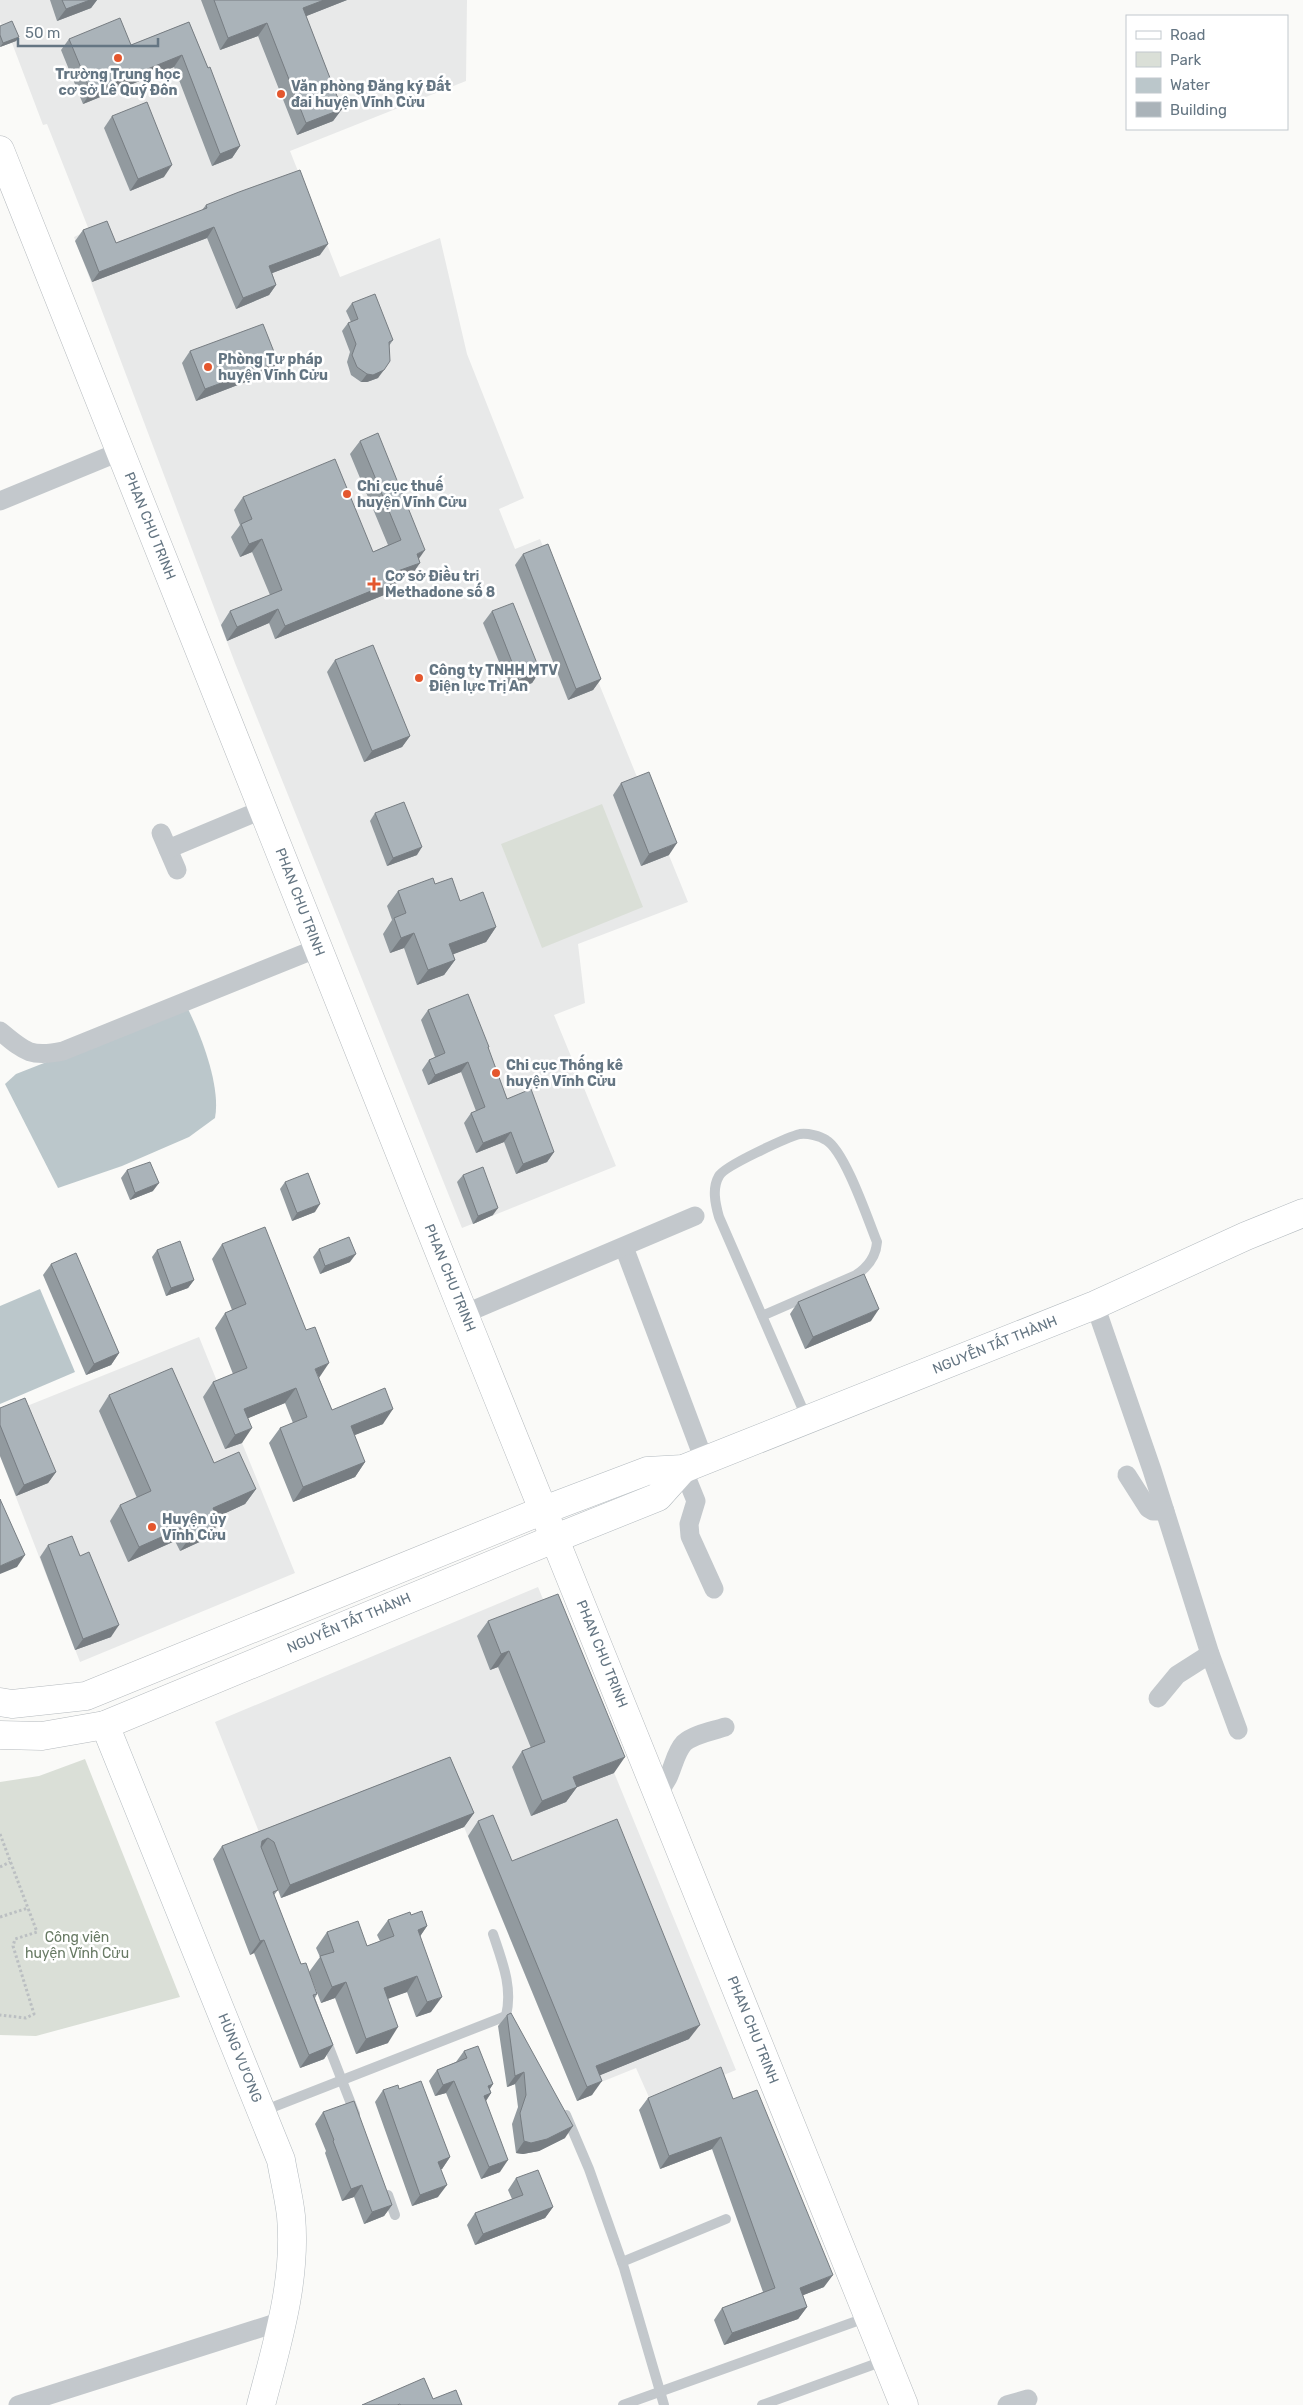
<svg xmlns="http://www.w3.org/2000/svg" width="1303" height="2405" viewBox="0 0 1303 2405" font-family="Rubik,sans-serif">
  <rect width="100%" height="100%" fill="#fafaf8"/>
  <!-- built -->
  <g fill="#e8e9e9">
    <polygon points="0,0 467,0 466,81 290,151 340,277 440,238 467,354 524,498 499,509 515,549 540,539 688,902 578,944 585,1003 554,1015 616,1166 462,1228 235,663 74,237 89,230 47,124 43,125 12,43 0,46 2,27 0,21"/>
    <polygon points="199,1337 295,1573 80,1662 0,1456 17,1410"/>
    <polygon points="538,1587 736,2070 652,2104 636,2068 589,2087 592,2095 577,2101 464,1827 285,1897 215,1722"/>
  </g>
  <!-- green -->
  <g fill="#dadfd7">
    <polygon points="602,804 643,907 542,948 501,844"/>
    <polygon points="85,1759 180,1997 36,2036 0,2035 0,1782 39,1776"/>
  </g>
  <!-- water -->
  <g fill="#bbc7cb">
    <path d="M187 1007C201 1035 221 1086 215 1118L189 1137 122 1166 58 1188 5 1084 16 1074Z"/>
    <polygon points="40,1289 75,1372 0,1404 0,1306"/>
  </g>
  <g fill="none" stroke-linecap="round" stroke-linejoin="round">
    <!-- secondary casing -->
    <g stroke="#b3babf" stroke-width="29">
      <g id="secondary">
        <polyline points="544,1510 647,1471 683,1469 1095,1305 1246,1236 1303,1213"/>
        <polyline points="556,1538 658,1497 683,1469"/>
        <path d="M105 1725 281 2160C284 2178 289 2197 291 2216 297 2280 277 2344 261 2405"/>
      </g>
    </g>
    <!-- primary casing -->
    <g stroke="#b5babe" stroke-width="29">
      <g id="primary">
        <polyline points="0,150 464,1314 904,2405"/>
        <polyline points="0,1702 12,1704 86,1696 544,1510"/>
        <polyline points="0,1735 42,1736 105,1725 556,1538"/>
      </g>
    </g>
    <!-- path -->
    <g stroke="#bbbfc2" stroke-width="3" stroke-dasharray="2.5 2.5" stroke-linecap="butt">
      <polyline points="0,1834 37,1932 15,1939 13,1946 34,2014 26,2018 0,2015"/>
      <polyline points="0,1867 10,1862"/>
      <polyline points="0,1917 28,1908"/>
    </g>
    <!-- lane -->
    <g stroke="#c3c8cc" stroke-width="10">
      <path d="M762 1316 856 1275C868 1267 876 1257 877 1242 868 1220 845 1151 826 1140 820 1136 808 1133 800 1134 788 1137 724 1166 719 1176 712 1188 715 1203 719 1217L807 1419"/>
      <path d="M493 1934C502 1961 513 1987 506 2016L512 2025"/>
      <polyline points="325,2037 355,2114"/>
      <polyline points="263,2111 506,2016"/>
      <polyline points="566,2115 589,2169 624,2268 664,2405"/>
      <polyline points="388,2195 395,2215"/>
      <polyline points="622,2262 726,2219"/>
      <polyline points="623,2405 868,2317"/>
      <polyline points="762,2405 886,2360"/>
    </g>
    <!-- street -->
    <g stroke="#c3c8cc" stroke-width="19">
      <polyline points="0,501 119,452"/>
      <polyline points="161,833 177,870"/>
      <polyline points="168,849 264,809"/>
      <path d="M0 1031C24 1051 30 1058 63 1051L318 948"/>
      <polyline points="624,1247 704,1460"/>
      <polyline points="1095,1305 1152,1470 1210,1654 1238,1730"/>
      <polyline points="464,1314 695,1216"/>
      <polyline points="683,1469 696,1501 689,1524 690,1536 714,1589"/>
      <polyline points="1127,1475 1148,1508 1153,1511 1165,1511"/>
      <polyline points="1158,1698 1177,1675 1210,1654"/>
      <path d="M658 1792C674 1776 672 1756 684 1743 694 1734 713 1731 725 1727"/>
      <polyline points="18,2405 282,2321"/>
      <polyline points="1007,2405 1028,2399"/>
    </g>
    <!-- secondary -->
    <use href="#secondary" stroke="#fff" stroke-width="28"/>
    <!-- primary -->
    <use href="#primary" stroke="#fff" stroke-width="28"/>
  </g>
  <!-- wall -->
  <g fill="#929a9f">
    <polygon points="50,0 97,0 91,8 57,21"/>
    <polygon points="201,0 347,0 306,16 342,109 333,121 297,135 258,36 220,50"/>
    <polygon points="189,22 240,146 232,158 212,166 174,67 83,104 61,50 69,39 131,45"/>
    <polygon points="0,26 19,37 16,41 0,47"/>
    <polygon points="112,116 164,177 130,191 104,128"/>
    <polygon points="206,205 320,255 272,273 276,285 269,295 236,309 207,238 92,282 75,241 83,230 116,243 202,210"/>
    <polygon points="352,303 393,340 389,346 378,378 367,382 361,382 351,375 347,362 350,352 342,331 348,323 351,322 346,311"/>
    <polygon points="190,351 278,362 269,373 196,401 182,363"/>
    <polygon points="360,441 419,559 411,576 398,581 389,593 275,639 269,623 227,641 221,625 230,611 270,595 252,552 240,557 231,537 240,525 234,510 243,497 373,552 388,545 350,454"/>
    <polygon points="523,554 601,679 593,690 568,700 515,565"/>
    <polygon points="492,611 540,671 532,683 511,691 483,623"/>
    <polygon points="335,660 410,736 402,747 364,762 327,672"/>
    <polygon points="621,783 669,855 641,866 613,795"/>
    <polygon points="375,813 417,855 387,866 370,821"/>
    <polygon points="435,884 496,927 486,942 453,954 455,960 444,975 417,985 404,948 390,953 383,934 392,920 387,906 398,891"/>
    <polygon points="428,1010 488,1049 507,1099 554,1152 547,1162 516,1174 504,1142 476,1153 464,1123 471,1113 476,1111 461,1072 428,1085 422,1070 429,1060 435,1057 421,1020"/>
    <polygon points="127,1170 153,1191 130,1200 121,1178"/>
    <polygon points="463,1175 493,1215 473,1224 457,1182"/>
    <polygon points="285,1182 315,1212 292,1221 280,1189"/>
    <polygon points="222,1244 319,1378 332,1410 383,1424 354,1435 365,1462 355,1477 293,1502 269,1443 280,1428 293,1423 285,1403 248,1418 242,1443 225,1449 203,1397 213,1382 233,1374 215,1328 225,1313 232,1310 212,1259"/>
    <polygon points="319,1249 350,1262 320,1274 313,1257"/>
    <polygon points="157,1250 194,1280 188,1288 166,1296 152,1257"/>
    <polygon points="51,1264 119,1353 111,1365 86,1375 43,1275"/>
    <polygon points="798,1302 871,1321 805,1349 790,1314"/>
    <polygon points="109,1395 214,1463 256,1489 245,1504 217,1517 208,1538 180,1551 175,1541 128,1562 110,1521 120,1505 137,1498 99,1411"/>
    <polygon points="0,1408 56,1472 48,1483 16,1496 0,1456"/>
    <polygon points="48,1545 111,1637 75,1650 40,1557"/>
    <polygon points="488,1621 614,1773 577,1787 566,1802 531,1816 512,1767 522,1751 531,1748 498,1667 490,1670 477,1636"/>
    <polygon points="450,1757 474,1813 464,1827 281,1898 278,1890 274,1895 301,1964 317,1994 315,1998 333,2045 324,2059 300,2068 254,1953 250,1955 213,1859 222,1846"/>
    <polygon points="478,1821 512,1861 689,2039 600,2075 592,2095 577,2101 468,1836"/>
    <polygon points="411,1915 427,1926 420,1936 431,2012 416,2017 407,1992 388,1998 388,2043 356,2054 335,1998 321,2003 309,1972 320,1957 316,1948 327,1932 367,1946 380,1941 377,1935 388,1920"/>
    <polygon points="507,2015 565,2138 539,2151 523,2154 516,2153 512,2124 518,2107 515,2084 507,2087 498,2026"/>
    <polygon points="464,2051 493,2084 490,2089 491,2093 486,2101 500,2172 481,2179 446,2093 435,2096 429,2081 437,2070 456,2062"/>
    <polygon points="399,2089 450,2157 442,2169 441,2169 438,2197 412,2206 375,2102 383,2090"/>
    <polygon points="648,2098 733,2099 824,2287 803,2295 807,2307 798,2319 724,2345 714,2320 722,2308 763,2292 712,2149 660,2169 639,2110"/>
    <polygon points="323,2112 392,2205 384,2216 364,2224 354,2197 342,2201 325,2153 326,2151 315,2124"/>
    <polygon points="516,2178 553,2207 545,2218 475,2245 467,2225 475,2213 512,2199 508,2190"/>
  </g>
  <!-- shaded-wall -->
  <g fill="#777d82">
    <polygon points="90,0 97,0 91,8 57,21 66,9"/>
    <polygon points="324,0 347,0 294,21 303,8"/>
    <polygon points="267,23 258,36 220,50 228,38"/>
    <polygon points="19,37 16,41 0,47 3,43"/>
    <polygon points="182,55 174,67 83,104 91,92"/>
    <polygon points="342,109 333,121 297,135 306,123"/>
    <polygon points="240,146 232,158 212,166 220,154"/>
    <polygon points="172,165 164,177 130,191 138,179"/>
    <polygon points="214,227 207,238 92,282 99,272"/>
    <polygon points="328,244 320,255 262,277 269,266"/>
    <polygon points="276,285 269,295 236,309 243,298"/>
    <polygon points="278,362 269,373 196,401 205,389"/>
    <polygon points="384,370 378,378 367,382 361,382 367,374"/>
    <polygon points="262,539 252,552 240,557 249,544"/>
    <polygon points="425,550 416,563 417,554"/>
    <polygon points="420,563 411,576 398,581 389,593 275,639 285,626 395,572"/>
    <polygon points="278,609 269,623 227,641 237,627"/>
    <polygon points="540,671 532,683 511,691 519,680"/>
    <polygon points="601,679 593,690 568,700 576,689"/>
    <polygon points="410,736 402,747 364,762 372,751"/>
    <polygon points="677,843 669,855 641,866 649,854"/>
    <polygon points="422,847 417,855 387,866 393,858"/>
    <polygon points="496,927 486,942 438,960 449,944"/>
    <polygon points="414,933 404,948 390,953 401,938"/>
    <polygon points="455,960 444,975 417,985 428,970"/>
    <polygon points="468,1062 461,1072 428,1085 435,1075"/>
    <polygon points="511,1132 504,1142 476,1153 483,1143"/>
    <polygon points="554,1152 547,1162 516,1174 523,1164"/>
    <polygon points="159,1183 153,1191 130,1200 135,1193"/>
    <polygon points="320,1204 315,1212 292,1221 297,1213"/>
    <polygon points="498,1208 493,1215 473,1224 478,1216"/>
    <polygon points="356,1254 350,1262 320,1274 325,1266"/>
    <polygon points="194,1280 188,1288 166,1296 171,1288"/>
    <polygon points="879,1309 871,1321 805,1349 813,1337"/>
    <polygon points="119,1353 111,1365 86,1375 94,1364"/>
    <polygon points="329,1363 319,1378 315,1369"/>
    <polygon points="296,1388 285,1403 234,1424 244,1409"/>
    <polygon points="393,1409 383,1424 340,1441 351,1426"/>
    <polygon points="252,1428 242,1443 225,1449 235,1435"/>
    <polygon points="365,1462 355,1477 293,1502 303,1487"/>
    <polygon points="56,1472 48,1483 16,1496 24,1485"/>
    <polygon points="256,1489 245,1504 202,1524 213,1508"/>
    <polygon points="219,1523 208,1538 180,1551 191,1536"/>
    <polygon points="186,1526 175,1541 128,1562 139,1547"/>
    <polygon points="25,1555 17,1567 0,1574 0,1566"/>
    <polygon points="119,1625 111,1637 75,1650 83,1639"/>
    <polygon points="509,1651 498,1667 490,1670 501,1654"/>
    <polygon points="625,1757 614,1773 570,1790 577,1787 566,1802 531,1816 542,1801 573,1777"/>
    <polygon points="474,1813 464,1827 281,1898 290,1885"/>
    <polygon points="268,1838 259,1851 262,1841"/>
    <polygon points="427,1926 417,1941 418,1930"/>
    <polygon points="264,1940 254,1953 250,1955 260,1941"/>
    <polygon points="417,1976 407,1992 374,2004 384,1988"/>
    <polygon points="346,1982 335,1998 321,2003 332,1987"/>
    <polygon points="442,1997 431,2012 416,2017 427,2002"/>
    <polygon points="700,2025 689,2039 586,2081 596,2066"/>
    <polygon points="398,2027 388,2043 356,2054 366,2039"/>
    <polygon points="333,2045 324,2059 300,2068 309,2055"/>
    <polygon points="524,2072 515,2084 507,2087 515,2076"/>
    <polygon points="454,2081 446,2093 435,2096 443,2085"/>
    <polygon points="602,2081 592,2095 577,2101 587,2087"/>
    <polygon points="493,2084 485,2096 491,2093 483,2105 484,2096 488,2086"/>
    <polygon points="573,2126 565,2138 539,2151 523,2154 516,2153 524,2141"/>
    <polygon points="721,2137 712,2149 660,2169 669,2156"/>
    <polygon points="450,2157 442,2169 430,2173 438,2162"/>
    <polygon points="508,2160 500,2172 481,2179 489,2167"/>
    <polygon points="362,2185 354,2197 342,2201 351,2189"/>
    <polygon points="447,2185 438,2197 412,2206 420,2195"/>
    <polygon points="392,2205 384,2216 364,2224 372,2212"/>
    <polygon points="553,2207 545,2218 475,2245 483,2234"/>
    <polygon points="833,2275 824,2287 791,2300 800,2288"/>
    <polygon points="807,2307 798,2319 724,2345 732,2333"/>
  </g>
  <!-- building -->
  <g fill="#aab3b9" stroke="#777d82">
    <polygon points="62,0 90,0 66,9"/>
    <polygon points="214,0 324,0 303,8 342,109 306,123 267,23 228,38"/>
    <polygon points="120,18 131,45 189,22 208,68 210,67 240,146 220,154 182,55 91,92 69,39"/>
    <polygon points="12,21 19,37 3,43 0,35 0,26"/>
    <polygon points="147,102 172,165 138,179 112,116"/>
    <polygon points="300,170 328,244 269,266 276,285 243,298 214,227 99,272 83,230 107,221 116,243 207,208 206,205 239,192"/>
    <polygon points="375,294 393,340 389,342 390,361 384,370 373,375 367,374 357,367 352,355 356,344 348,323 358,319 352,303"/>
    <polygon points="263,324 278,362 205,389 190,351"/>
    <polygon points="378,433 425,550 417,554 420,563 395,572 398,580 285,626 278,609 237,627 230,611 282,590 262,539 249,544 241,524 252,519 243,497 335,459 373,552 401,540 360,441"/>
    <polygon points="548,544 601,679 576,689 523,554"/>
    <polygon points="513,603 540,671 519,680 492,611"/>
    <polygon points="373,645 410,736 372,751 335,660"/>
    <polygon points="649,772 677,843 649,854 621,783"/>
    <polygon points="404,802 422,847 393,858 375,813"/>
    <polygon points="433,878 435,884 452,878 460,901 483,892 496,927 449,944 455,960 428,970 414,933 401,938 394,918 406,913 398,891"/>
    <polygon points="468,994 489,1047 488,1047 507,1099 531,1089 554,1152 523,1164 511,1132 483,1143 471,1113 485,1107 468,1062 435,1075 429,1060 445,1053 428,1010"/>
    <polygon points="150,1162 159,1183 135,1193 127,1170"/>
    <polygon points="483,1167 498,1208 478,1216 463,1175"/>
    <polygon points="308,1173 320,1204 297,1213 285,1182"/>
    <polygon points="265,1227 306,1330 315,1327 329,1363 315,1369 332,1410 385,1388 393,1409 351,1426 365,1462 303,1487 280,1428 307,1417 296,1388 244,1409 252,1428 235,1435 213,1382 247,1368 225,1313 246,1304 222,1244"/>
    <polygon points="349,1237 356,1254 325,1266 319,1249"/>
    <polygon points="180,1241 194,1280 171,1288 157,1250"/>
    <polygon points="76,1253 119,1353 94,1364 51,1264"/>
    <polygon points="864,1274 879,1309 813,1337 798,1302"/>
    <polygon points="172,1368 214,1463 239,1452 256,1489 213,1508 219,1523 191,1536 186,1526 139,1547 120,1505 151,1491 109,1395"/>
    <polygon points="25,1398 56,1472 24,1485 0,1425 0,1408"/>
    <polygon points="0,1499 25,1555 0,1566"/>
    <polygon points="72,1536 80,1556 89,1552 119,1625 83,1639 48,1545"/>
    <polygon points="558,1594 625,1757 573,1777 577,1787 542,1801 522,1751 545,1742 509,1651 501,1654 488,1621"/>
    <polygon points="450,1757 474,1813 290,1885 274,1842 268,1838 262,1841 261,1847 278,1890 273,1892 301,1964 306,1963 317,1994 313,1995 333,2045 309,2055 264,1940 260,1941 222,1846"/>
    <polygon points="493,1815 512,1861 617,1819 700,2025 596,2066 602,2081 587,2087 478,1821"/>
    <polygon points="422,1911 427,1926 418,1930 442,1997 427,2002 417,1976 384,1988 398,2027 366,2039 346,1982 332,1987 320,1956 334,1952 327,1932 358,1921 367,1946 394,1936 388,1920 410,1912 411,1915"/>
    <polygon points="511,2013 573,2126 547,2139 531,2143 524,2141 520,2113 526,2095 524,2072 515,2076 507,2015"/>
    <polygon points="478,2046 493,2084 488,2086 491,2093 484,2096 508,2160 489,2167 454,2081 443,2085 437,2070 467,2058 464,2051"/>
    <polygon points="721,2067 733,2099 757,2090 833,2275 800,2288 807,2307 732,2333 722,2308 775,2288 721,2137 669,2156 648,2098"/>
    <polygon points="421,2081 450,2157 438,2162 447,2185 420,2195 383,2090 398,2085 399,2089"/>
    <polygon points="354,2101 392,2205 372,2212 362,2185 351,2189 333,2141 334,2140 323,2112"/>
    <polygon points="538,2170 553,2207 483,2234 475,2213 523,2195 516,2178"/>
    <polygon points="424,2378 433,2399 456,2390 462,2405 400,2405 400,2404 397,2405 362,2405"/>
  </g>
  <!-- markers -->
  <g fill="#e4572e" stroke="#fff" stroke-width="2">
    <circle cx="118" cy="58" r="5"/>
    <circle cx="281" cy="94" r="5"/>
    <circle cx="208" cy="367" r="5"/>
    <circle cx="347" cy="494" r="5"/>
    <path d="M371.5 576.5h5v5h5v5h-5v5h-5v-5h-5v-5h5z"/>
    <circle cx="419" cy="678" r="5"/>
    <circle cx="496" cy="1073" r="5"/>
    <circle cx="152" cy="1527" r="5"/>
  </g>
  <g text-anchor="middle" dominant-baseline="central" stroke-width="5" stroke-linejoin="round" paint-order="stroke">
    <!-- poi labels -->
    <g font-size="14" font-weight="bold" fill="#657683" stroke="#fff" text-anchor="start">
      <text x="118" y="74" text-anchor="middle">Trường Trung học<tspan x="118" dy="16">cơ sở Lê Quý Đôn</tspan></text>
      <text x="291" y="86">Văn phòng Đăng ký Đất<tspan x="291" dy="16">đai huyện Vĩnh Cửu</tspan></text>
      <text x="218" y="359">Phòng Tư pháp<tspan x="218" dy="16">huyện Vĩnh Cửu</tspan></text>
      <text x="357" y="486">Chi cục thuế<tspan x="357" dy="16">huyện Vĩnh Cửu</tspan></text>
      <text x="385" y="576">Cơ sở Điều trị<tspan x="385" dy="16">Methadone số 8</tspan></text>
      <text x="429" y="670">Công ty TNHH MTV<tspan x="429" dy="16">Điện lực Trị An</tspan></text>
      <text x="506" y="1065">Chi cục Thống kê<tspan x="506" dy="16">huyện Vĩnh Cửu</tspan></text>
      <text x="162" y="1519">Huyện ủy<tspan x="162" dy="16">Vĩnh Cửu</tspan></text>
    </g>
    <!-- street labels -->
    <g font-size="14" fill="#657683" stroke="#fff">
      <text transform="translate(150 526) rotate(68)">PHAN CHU TRINH</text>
      <text transform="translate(300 902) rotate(69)">PHAN CHU TRINH</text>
      <text transform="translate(450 1278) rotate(68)">PHAN CHU TRINH</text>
      <text transform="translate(995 1345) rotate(-22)">NGUYỄN TẤT THÀNH</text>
      <text transform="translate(349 1623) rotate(-23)">NGUYỄN TẤT THÀNH</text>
      <text transform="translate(602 1654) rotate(68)">PHAN CHU TRINH</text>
      <text transform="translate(753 2030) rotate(68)">PHAN CHU TRINH</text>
      <text transform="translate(240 2058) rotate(68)">HÙNG VƯƠNG</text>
    </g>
    <!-- park labels -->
    <g font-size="14" fill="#687a64" stroke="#fff">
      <text x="77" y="1937">Công viên<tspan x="77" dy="16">huyện Vĩnh Cửu</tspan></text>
    </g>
  </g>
  <!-- legend -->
  <rect x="1126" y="15" width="162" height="115" fill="#ffffff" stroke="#c1c8cd"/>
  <rect x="1136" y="31" width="25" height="8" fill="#ffffff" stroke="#c1c8cd"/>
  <text x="1170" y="40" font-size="15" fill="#657683">Road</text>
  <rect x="1136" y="52" width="25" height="15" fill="#dadfd7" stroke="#c1c8cd"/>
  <text x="1170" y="65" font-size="15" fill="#657683">Park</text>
  <rect x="1136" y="78" width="25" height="15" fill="#bbc7cb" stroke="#c1c8cd"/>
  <text x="1170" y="90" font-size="15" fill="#657683">Water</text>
  <rect x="1136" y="102" width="25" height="15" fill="#aab3b9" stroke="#c1c8cd"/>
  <text x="1170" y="115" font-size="15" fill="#657683">Building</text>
  <!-- scale -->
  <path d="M18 38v8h140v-8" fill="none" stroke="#657683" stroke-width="2.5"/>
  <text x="25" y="38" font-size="15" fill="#657683" stroke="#ffffff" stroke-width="4" paint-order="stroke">50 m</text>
</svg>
